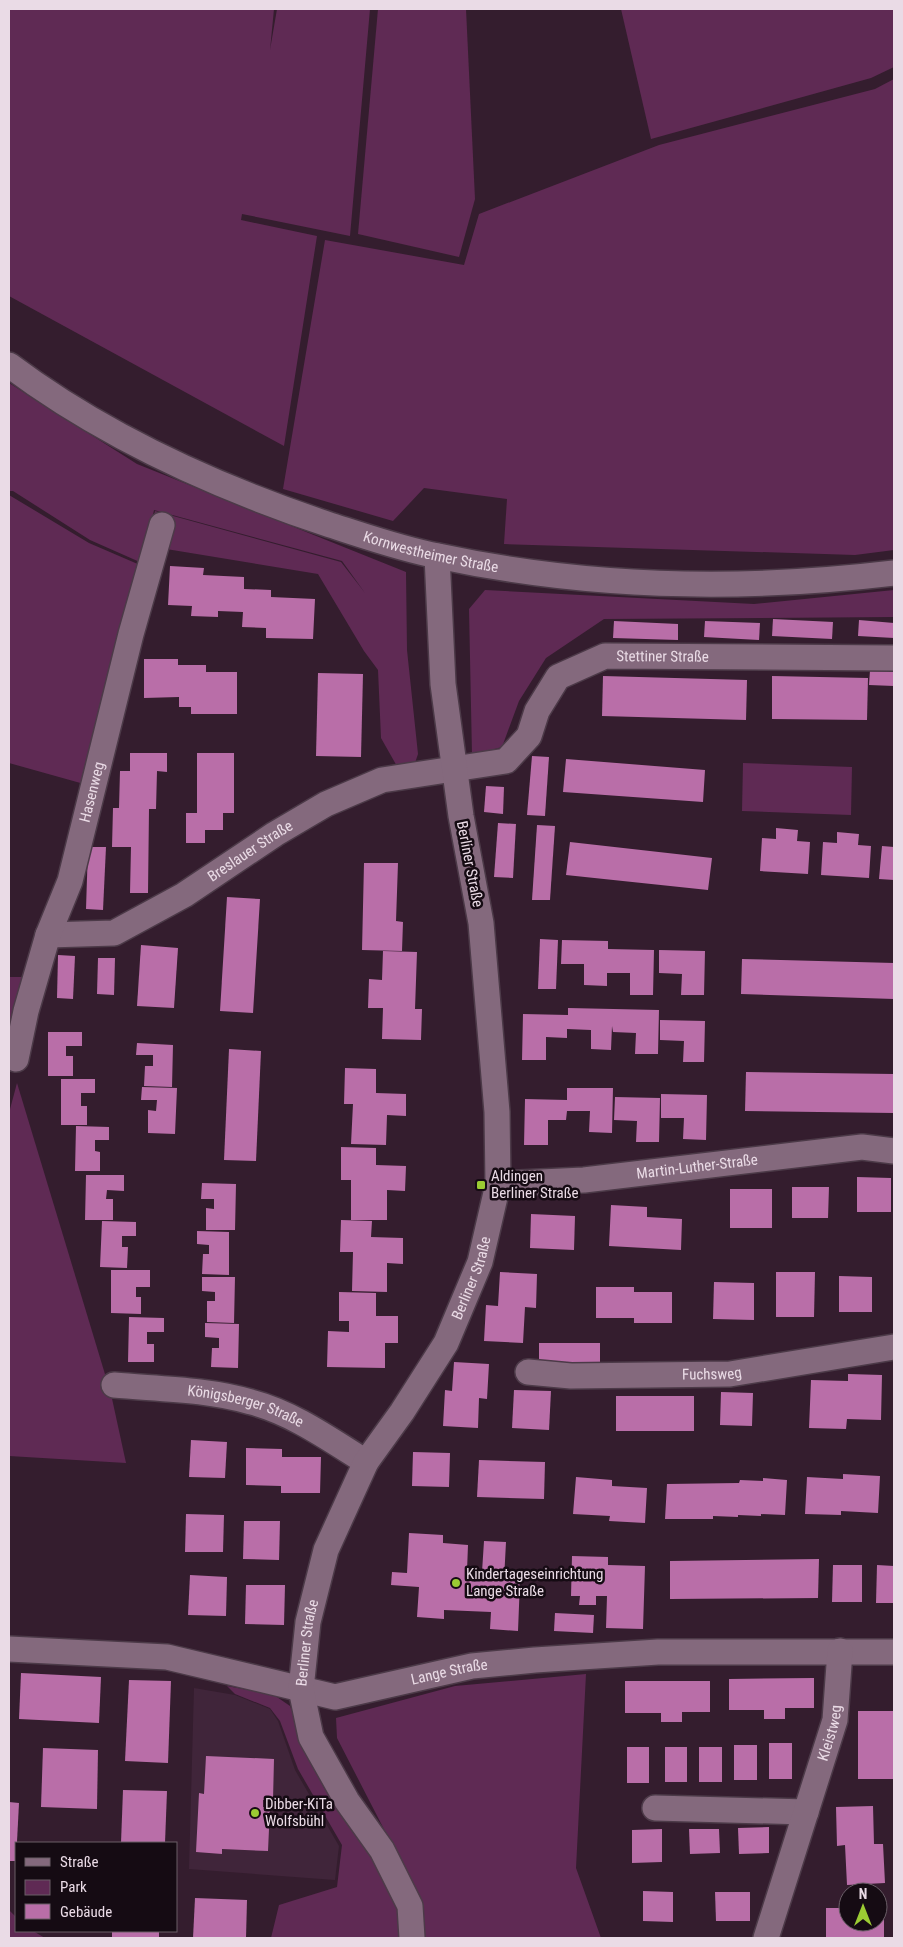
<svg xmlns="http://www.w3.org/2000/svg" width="903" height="1947" viewBox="0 0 903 1947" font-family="'Roboto Condensed',sans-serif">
  <rect width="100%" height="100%" fill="#341d2e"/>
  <!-- built -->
  <polygon fill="#40253a" points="194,1688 235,1695 270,1709 278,1721 295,1770 339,1846 335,1880 189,1869"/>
  <!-- green -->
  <g fill="#5f2a54">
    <polygon points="9,9 274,9 270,50 277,9 370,9 350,236 242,214 241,220 317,236 284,446 9,296"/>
    <polygon points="378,9 466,9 475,199 459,257 358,234"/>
    <polygon points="621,9 894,9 894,67 871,78 651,139"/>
    <polygon points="894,79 894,550 855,555 504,544 507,499 424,488 393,521 283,489 325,240 464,265 479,214 659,145 875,89"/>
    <polygon points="9,383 137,464 406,572 407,650 418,754 414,766 398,768 381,738 378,670 364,651 318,574 148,546 155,511 341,562 365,593 342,561 154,510 142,563 90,540 13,491 9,491"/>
    <polygon points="9,495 89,543 140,565 84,784 9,763"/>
    <polygon points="485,590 754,604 894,590 894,617 604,619 546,658 519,701 502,747 472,755 469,609"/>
    <polygon points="743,763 852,767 851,815 742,811"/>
    <polygon points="9,977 28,977 13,1026 9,1026"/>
    <polygon points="17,1083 111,1394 126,1463 9,1456 9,1113"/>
    <polygon points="586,1674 576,1868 601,1938 424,1938 388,1837 337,1738 336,1718 455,1686"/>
    <polygon points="227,1686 274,1695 290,1706 324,1788 375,1858 398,1912 398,1938 271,1938 279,1905 337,1887 342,1845 298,1769 280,1721 270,1708 235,1694"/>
    <polygon points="9,1910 16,1917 16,1931 33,1931 45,1938 9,1938"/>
  </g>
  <!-- building -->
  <g fill="#b96ea8">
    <polygon points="170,566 204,568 203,575 244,577 244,589 271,590 271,597 315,599 313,639 266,638 266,628 242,627 243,612 218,611 218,617 191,616 192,606 168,605"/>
    <polygon points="773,619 833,622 832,639 772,636"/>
    <polygon points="859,620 894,623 894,638 858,636"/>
    <polygon points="614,621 678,624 678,640 613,638"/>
    <polygon points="705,621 760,623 759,640 704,637"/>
    <polygon points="144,659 178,659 178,665 206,665 206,672 237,672 237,714 191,714 191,707 179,707 179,697 144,698"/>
    <polygon points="870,670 894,670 894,686 869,685"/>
    <polygon points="318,673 363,674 361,757 316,756"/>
    <polygon points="603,676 747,680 746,720 602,716"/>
    <polygon points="772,676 868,678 867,720 772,719"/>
    <polygon points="130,753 167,753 167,772 157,771 156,809 149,809 148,893 130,893 131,847 112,847 113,808 119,808 120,771 130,771"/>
    <polygon points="197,753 234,753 234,813 223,813 223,830 205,830 205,843 186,843 186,813 197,813"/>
    <polygon points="532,756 549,757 545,816 527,815"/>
    <polygon points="566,759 705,770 703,802 563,792"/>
    <polygon points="486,786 504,787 503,814 484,812"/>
    <polygon points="498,823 516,824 513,878 494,877"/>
    <polygon points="537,825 555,826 550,900 532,900"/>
    <polygon points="776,828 798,830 797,841 810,842 808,874 760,871 762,838 776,839"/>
    <polygon points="837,832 859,834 858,845 871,846 869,878 821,875 823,842 837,843"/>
    <polygon points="570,842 712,858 708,890 566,875"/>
    <polygon points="882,846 894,847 894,880 879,879"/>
    <polygon points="88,847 106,847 103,910 86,909"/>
    <polygon points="364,863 398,863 396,921 403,922 402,951 362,950"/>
    <polygon points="227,897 260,899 253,1013 220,1011"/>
    <polygon points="540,939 558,940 556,989 538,989"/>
    <polygon points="562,940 608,941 608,949 654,950 653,995 630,995 630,973 607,973 607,986 584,985 584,964 561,964"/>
    <polygon points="141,945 178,948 174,1008 137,1006"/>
    <polygon points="659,950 705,951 704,995 681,995 682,974 659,973"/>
    <polygon points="383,951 417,952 415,1009 422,1009 421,1040 382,1039 383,1008 368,1008 369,979 382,980"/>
    <polygon points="58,955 75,956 73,999 57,998"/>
    <polygon points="98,958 115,958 114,995 97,994"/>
    <polygon points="742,959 894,963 894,999 741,994"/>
    <polygon points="568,1008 659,1010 658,1054 635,1054 636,1033 613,1032 612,1026 611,1050 591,1049 591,1030 567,1029 567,1038 546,1037 546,1060 522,1060 523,1014 568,1015"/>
    <polygon points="660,1020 705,1021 704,1062 683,1062 684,1041 660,1040"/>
    <polygon points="48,1032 82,1032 82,1046 66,1046 66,1056 73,1056 73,1076 48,1076"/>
    <polygon points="137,1043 173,1045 172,1087 144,1086 145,1066 153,1066 153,1055 136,1055"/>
    <polygon points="229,1049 261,1051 256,1161 224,1160"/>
    <polygon points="345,1068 376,1069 376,1093 406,1094 406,1116 387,1115 386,1145 351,1144 353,1104 344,1104"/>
    <polygon points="746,1072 894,1074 894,1113 745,1111"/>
    <polygon points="61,1079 95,1079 95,1093 81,1093 81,1106 87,1106 87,1125 61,1125"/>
    <polygon points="142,1087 177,1088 175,1134 148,1133 148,1110 156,1111 157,1100 141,1100"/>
    <polygon points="567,1088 613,1088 612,1133 589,1132 590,1111 567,1111 566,1120 548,1120 548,1145 524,1145 525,1099 567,1100"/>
    <polygon points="661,1094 707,1095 706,1140 683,1139 684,1118 661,1118"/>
    <polygon points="615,1097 660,1098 659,1142 636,1142 637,1121 614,1120"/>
    <polygon points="76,1126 109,1127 109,1140 95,1140 95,1151 100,1152 100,1171 75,1171"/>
    <polygon points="341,1147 376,1148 376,1165 406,1166 405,1191 387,1190 387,1220 351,1220 351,1180 341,1180"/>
    <polygon points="86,1175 124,1175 124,1191 107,1190 106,1199 113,1199 113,1220 85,1220"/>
    <polygon points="857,1177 891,1178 891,1212 857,1212"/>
    <polygon points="202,1183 236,1184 235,1230 206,1230 206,1208 214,1209 214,1199 201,1199"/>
    <polygon points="792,1187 829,1187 828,1218 792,1218"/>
    <rect x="730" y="1189" width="42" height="39"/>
    <polygon points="611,1205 647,1207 647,1217 682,1219 681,1250 609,1246"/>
    <polygon points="531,1214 575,1216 574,1250 530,1248"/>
    <polygon points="341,1220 372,1221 371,1237 403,1238 403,1264 387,1263 387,1292 352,1291 353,1252 340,1252"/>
    <polygon points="102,1221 136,1222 136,1236 122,1236 122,1247 128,1247 127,1268 100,1267"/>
    <polygon points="197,1231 229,1232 229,1275 202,1274 203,1254 209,1254 209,1245 197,1244"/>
    <polygon points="111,1270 150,1270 150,1287 136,1287 136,1297 141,1297 141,1314 111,1313"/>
    <polygon points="500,1272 537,1274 536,1308 525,1307 523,1343 484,1341 486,1305 498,1306"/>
    <polygon points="776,1272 815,1272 814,1317 776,1317"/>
    <polygon points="839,1276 872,1277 872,1312 839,1312"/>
    <polygon points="202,1277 235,1277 234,1323 207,1322 207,1301 215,1301 215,1292 202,1291"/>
    <polygon points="714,1282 754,1283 754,1320 713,1319"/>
    <polygon points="596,1287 634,1287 634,1292 672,1292 672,1323 634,1323 634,1318 596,1318"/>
    <polygon points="339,1292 376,1293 376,1316 398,1316 398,1343 385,1343 385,1368 327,1367 328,1331 349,1332 349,1321 339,1321"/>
    <polygon points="129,1317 164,1318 164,1332 147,1332 147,1344 154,1344 154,1362 128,1362"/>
    <polygon points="205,1323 239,1324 238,1368 211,1367 212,1348 219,1348 219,1338 205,1337"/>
    <polygon points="539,1343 600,1343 600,1363 539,1364"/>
    <polygon points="454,1362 489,1364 487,1399 479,1398 478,1428 443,1426 445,1390 452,1391"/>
    <polygon points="848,1374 882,1375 881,1420 847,1419 846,1429 809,1428 811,1380 848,1381"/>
    <polygon points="514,1390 551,1391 549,1430 512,1428"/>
    <polygon points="721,1392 753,1393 752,1426 720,1425"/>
    <rect x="616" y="1396" width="78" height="35"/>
    <polygon points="191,1440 227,1442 225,1478 189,1477"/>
    <polygon points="246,1448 282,1449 282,1457 321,1457 320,1493 281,1493 281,1486 246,1485"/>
    <polygon points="413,1452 450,1453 449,1487 412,1486"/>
    <polygon points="479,1460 545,1462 544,1499 477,1497"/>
    <polygon points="843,1474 880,1476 878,1513 841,1511 841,1515 805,1514 807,1477 843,1479"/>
    <polygon points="576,1477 612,1480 612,1486 647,1488 645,1523 609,1521 610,1516 573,1514"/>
    <polygon points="763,1478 787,1480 785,1515 761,1514 761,1516 738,1515 738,1517 713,1516 713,1519 665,1519 667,1484 739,1483 740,1480 763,1481"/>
    <polygon points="186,1514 224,1515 223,1552 185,1552"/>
    <polygon points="244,1521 280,1521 279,1560 243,1559"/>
    <polygon points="409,1533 443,1535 443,1543 468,1545 467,1571 482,1572 484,1541 506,1542 504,1580 520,1581 518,1631 490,1629 491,1612 444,1610 444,1619 417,1617 419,1587 391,1585 392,1572 407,1573"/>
    <polygon points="572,1556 608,1557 608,1565 645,1566 643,1629 606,1628 607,1596 596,1596 596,1605 579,1605 580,1596 571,1596"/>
    <polygon points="819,1559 818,1598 670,1599 670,1561"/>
    <polygon points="833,1565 862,1565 862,1602 832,1602"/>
    <polygon points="877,1565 894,1566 894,1603 876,1603"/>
    <polygon points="190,1575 227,1577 226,1616 188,1615"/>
    <polygon points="246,1585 285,1585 284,1625 245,1624"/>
    <polygon points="555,1613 594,1615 593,1633 554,1631"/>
    <polygon points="21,1673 101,1677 99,1723 19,1719"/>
    <polygon points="814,1678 814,1708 785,1708 785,1719 764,1719 764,1710 729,1710 729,1679"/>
    <polygon points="129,1680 171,1681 168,1763 125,1761"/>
    <polygon points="625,1681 710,1681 710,1712 682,1712 682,1722 661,1722 661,1713 625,1713"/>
    <rect x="858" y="1711" width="36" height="68"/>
    <rect x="769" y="1743" width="23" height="36"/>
    <rect x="734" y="1745" width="23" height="35"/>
    <rect x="627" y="1747" width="22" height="36"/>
    <rect x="665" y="1747" width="22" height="35"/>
    <rect x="699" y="1747" width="23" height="35"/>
    <polygon points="43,1748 98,1750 97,1809 41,1807"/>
    <polygon points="206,1756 274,1759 273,1800 263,1800 263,1807 270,1807 268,1851 222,1849 222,1854 196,1852 199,1793 204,1794"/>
    <polygon points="123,1790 167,1791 165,1843 121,1843"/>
    <polygon points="9,1802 19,1803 16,1861 9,1861"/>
    <polygon points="873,1806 874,1844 883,1844 885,1883 847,1885 845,1845 837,1846 836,1807"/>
    <polygon points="769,1827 769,1853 739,1854 738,1828"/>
    <polygon points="662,1829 662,1862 632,1863 632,1830"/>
    <polygon points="689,1829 719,1829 720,1853 690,1854"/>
    <polygon points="643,1891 673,1892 673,1922 643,1921"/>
    <polygon points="715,1892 750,1892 750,1921 716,1921"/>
    <polygon points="195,1898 247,1900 246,1938 193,1938"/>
    <polygon points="826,1908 848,1908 848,1922 878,1922 878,1914 884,1914 884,1938 826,1938"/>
    <rect x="112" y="1931" width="47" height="7"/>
  </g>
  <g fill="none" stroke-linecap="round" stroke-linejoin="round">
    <!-- minor casing -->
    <g stroke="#4c3a48" stroke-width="28">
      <g id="minor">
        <path id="s1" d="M9 365C105 437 216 487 330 525 365 536 401 549 438 556 587 588 743 591 894 573"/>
        <path id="s2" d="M48 935 114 933 184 895 275 834 326 804 382 780 506 761 529 736 537 711 558 677 605 656 894 658"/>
        <path id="s3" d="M16 1059 26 1011 48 935 70 881 131 634 162 525"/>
        <path id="s4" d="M498 1184 584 1180 862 1147 894 1151"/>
        <path id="s5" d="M528 1372 571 1376 730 1374 894 1347"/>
        <path id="s6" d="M114 1385C159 1389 207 1389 251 1402 293 1413 329 1439 366 1462"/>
        <path id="s7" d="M9 1649 167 1657 335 1697 472 1666 535 1660 658 1652H894"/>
        <polyline points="655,1808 806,1812"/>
        <path id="s8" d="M412 1938 410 1906 382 1850 347 1801 311 1737 301 1689 308 1622 326 1550 366 1462 402 1412 446 1343 480 1262 498 1184 497 1112 481 923 461 816 443 684 437 556"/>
        <path id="s9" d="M766 1938 835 1720 840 1651"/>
      </g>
    </g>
    <!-- minor -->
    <use href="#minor" stroke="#84697d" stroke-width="25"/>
  </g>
  <!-- markers -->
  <g fill="#9bcb33" stroke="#150b13" stroke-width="2">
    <rect x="476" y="1180" width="10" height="10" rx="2.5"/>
    <circle cx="456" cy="1583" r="5"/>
    <circle cx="255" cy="1813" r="5"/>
  </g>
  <g text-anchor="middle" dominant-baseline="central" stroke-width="5" stroke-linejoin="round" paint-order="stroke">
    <!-- street labels -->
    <g font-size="15" fill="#eadbe6" stroke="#150b13">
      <text stroke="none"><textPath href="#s1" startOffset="465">Kornwestheimer Straße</textPath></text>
      <text stroke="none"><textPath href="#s2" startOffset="710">Stettiner Straße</textPath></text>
      <text stroke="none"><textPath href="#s3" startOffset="278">Hasenweg</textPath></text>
      <text stroke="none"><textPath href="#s2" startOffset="225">Breslauer Straße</textPath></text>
      <text transform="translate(470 864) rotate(79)">Berliner Straße</text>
      <text stroke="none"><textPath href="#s4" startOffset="200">Martin-Luther-Straße</textPath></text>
      <text stroke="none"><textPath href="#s8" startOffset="729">Berliner Straße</textPath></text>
      <text stroke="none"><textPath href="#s5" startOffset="184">Fuchsweg</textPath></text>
      <text stroke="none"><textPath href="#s6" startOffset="134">Königsberger Straße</textPath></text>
      <text stroke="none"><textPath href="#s8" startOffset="324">Berliner Straße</textPath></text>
      <text stroke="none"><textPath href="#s7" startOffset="448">Lange Straße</textPath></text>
      <text stroke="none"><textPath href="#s9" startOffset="215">Kleistweg</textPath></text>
    </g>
    <!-- poi labels -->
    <g font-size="15" fill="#eadbe6" stroke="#150b13" text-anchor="start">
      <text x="491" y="1176">Aldingen<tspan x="491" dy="17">Berliner Straße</tspan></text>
      <text x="466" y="1574">Kindertageseinrichtung<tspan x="466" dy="17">Lange Straße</tspan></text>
      <text x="265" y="1804">Dibber-KiTa<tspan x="265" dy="17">Wolfsbühl</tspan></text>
    </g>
  </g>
  <!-- border -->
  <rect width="903" height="1947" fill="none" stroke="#eadbe6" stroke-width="20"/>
  <!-- legend -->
  <rect x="15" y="1842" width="162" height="90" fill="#150b13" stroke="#6a5e67"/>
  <rect x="25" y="1858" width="25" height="8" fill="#84697d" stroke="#6a5e67"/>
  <text x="60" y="1867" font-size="15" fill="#eadbe6">Straße</text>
  <rect x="25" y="1880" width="25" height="15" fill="#5f2a54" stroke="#6a5e67"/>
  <text x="60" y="1892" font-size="15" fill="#eadbe6">Park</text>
  <rect x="25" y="1904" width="25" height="15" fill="#b96ea8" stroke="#6a5e67"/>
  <text x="60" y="1917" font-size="15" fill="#eadbe6">Gebäude</text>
  <!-- north arrow -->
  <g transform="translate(863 1907)"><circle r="24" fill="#150b13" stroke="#6a5e67"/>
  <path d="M0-4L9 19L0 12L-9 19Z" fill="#9bcb33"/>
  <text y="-8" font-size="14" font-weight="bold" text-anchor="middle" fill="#eadbe6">N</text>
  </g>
</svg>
